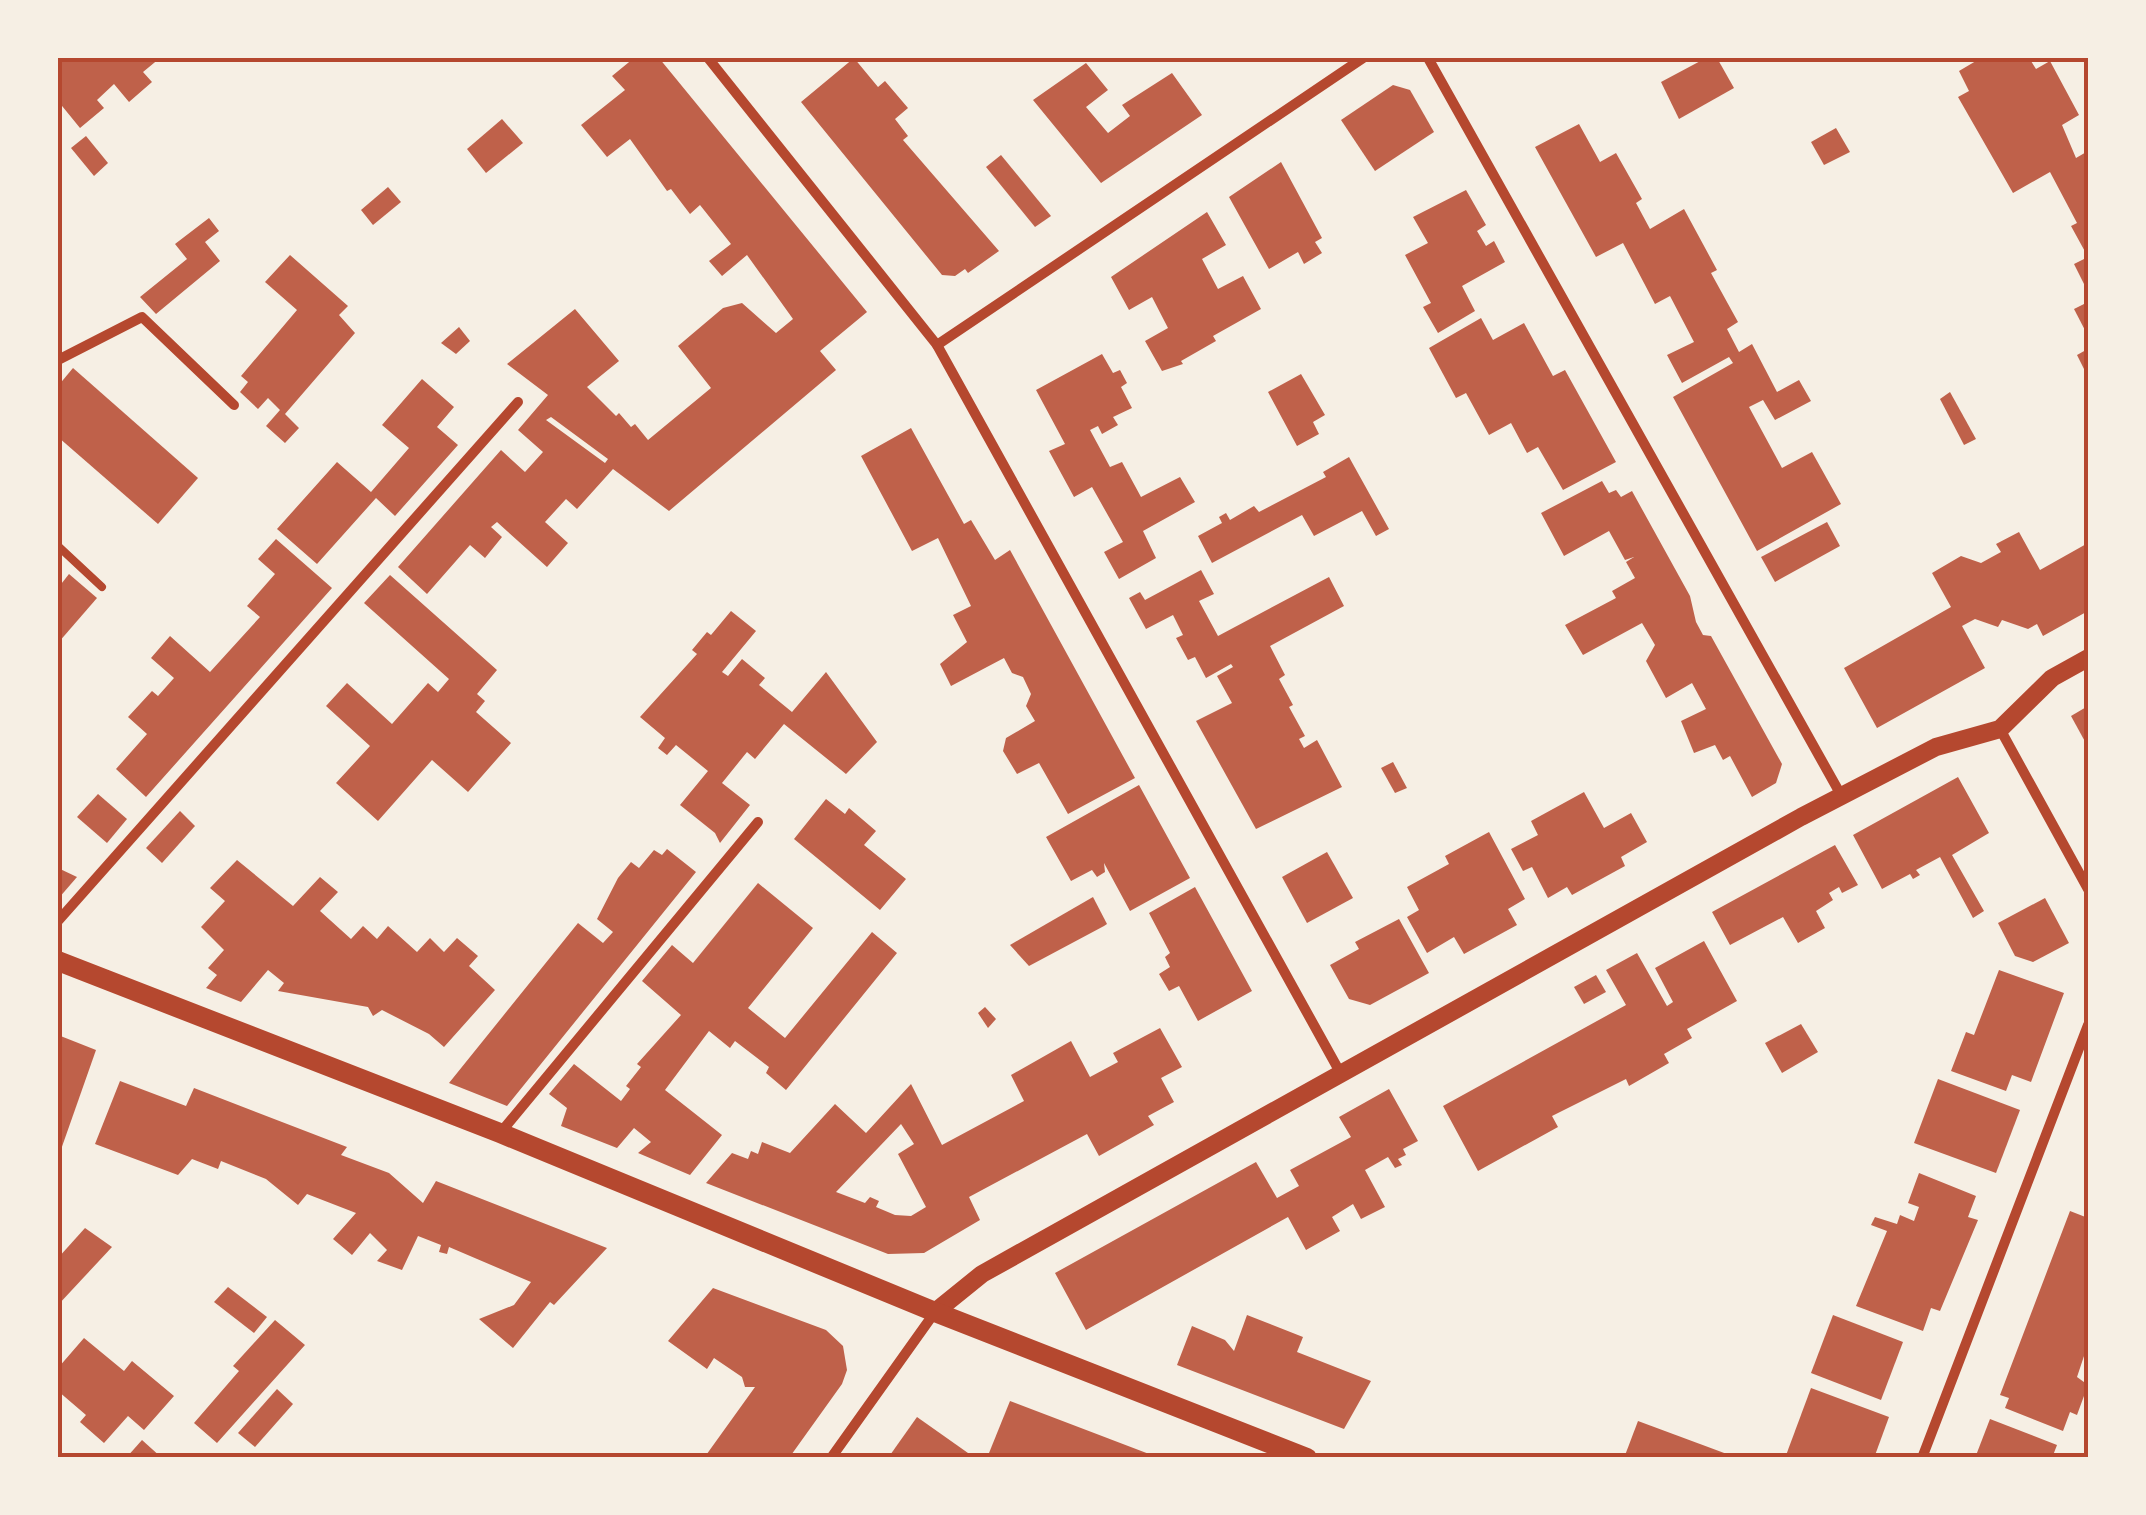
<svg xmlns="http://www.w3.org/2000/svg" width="2146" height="1515" viewBox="0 0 2146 1515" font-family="Jost,sans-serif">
  <rect width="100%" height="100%" fill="#f6efe4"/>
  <!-- building -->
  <g fill="#bf614a" fill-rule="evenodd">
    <polygon points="58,58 160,58 143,72 152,82 129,102 114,84 97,100 104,108 80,128 58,101"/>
    <path d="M634 58H659L867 312 820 351 836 370 669 511 613 469 577 509 566 499 545 522 568 543 547 567 497 522 491 527 502 537 485 558 470 545 427 594 398 567 501 450 525 472 543 452 518 430 548 395 507 364 575 309 619 361 587 387 616 416 619 413 631 427 635 424 648 440 711 388 678 346 723 308 742 303 776 333 793 319 747 255 722 276 709 261 731 244 700 205 690 214 671 189 667 191 630 139 607 157 581 125 625 90 612 76ZM551 417 608 459 605 463 546 420Z"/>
    <polygon points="854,58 878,87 885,81 908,108 895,119 908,136 903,140 999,251 968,273 965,269 955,276 942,275 801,102"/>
    <polygon points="1706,58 1717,58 1734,88 1679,119 1661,82"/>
    <polygon points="1981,58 2029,58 2036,69 2050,61 2079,115 2062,125 2076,158 2088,151 2088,281 2084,284 2074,264 2088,257 2071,226 2077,223 2050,172 2013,193 1958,97 1969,91 1959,71"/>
    <polygon points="1086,63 1108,90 1086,107 1108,133 1130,116 1122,105 1172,73 1202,115 1101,183 1033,100"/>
    <polygon points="1393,85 1410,90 1434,132 1375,171 1341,120"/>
    <polygon points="502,119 523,143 486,173 467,149"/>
    <polygon points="1579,124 1600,162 1616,153 1642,199 1636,203 1650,229 1684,209 1717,270 1711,273 1738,322 1727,329 1739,352 1752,344 1777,392 1799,380 1811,401 1775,420 1763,400 1749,407 1782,468 1812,452 1841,504 1757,551 1673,397 1733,363 1729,357 1682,383 1667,355 1694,342 1670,296 1655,304 1623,243 1596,257 1535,147"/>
    <polygon points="1836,128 1850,152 1824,165 1811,142"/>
    <polygon points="86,136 108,163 94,176 71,148"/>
    <polygon points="1001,155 1051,216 1035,227 986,167"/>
    <polygon points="1281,162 1322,238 1315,242 1322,253 1304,264 1298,252 1269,269 1229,197"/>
    <polygon points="388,187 401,202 373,225 361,210"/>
    <polygon points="1466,190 1486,225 1477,231 1486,246 1494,241 1505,262 1462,286 1475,311 1438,333 1423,307 1431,303 1405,255 1428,243 1413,217"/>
    <polygon points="1207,212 1226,245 1202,259 1218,289 1243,276 1261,309 1213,336 1216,341 1181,361 1183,364 1162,371 1145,341 1168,328 1152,297 1129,310 1111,277"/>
    <polygon points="209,218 219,231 205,242 220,261 156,314 140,297 187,259 175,244"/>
    <polygon points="290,255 348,306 339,315 355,333 285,414 299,428 285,443 266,426 280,410 268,398 258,409 240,392 248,382 241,376 297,310 265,282"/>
    <polygon points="2088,302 2088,336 2074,309"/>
    <polygon points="1481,318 1493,340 1524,323 1553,376 1565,370 1616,462 1563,490 1538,447 1527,453 1511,423 1489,435 1466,393 1456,398 1429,348"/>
    <polygon points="459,327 470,341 456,354 441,343"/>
    <polygon points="2086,350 2088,351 2088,377 2077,355"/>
    <polygon points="1102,354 1113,373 1120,370 1127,383 1121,387 1132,408 1113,417 1118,425 1102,434 1098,426 1090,430 1110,467 1122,462 1141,497 1180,477 1195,502 1143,531 1156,558 1119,579 1104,552 1123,542 1092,487 1074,497 1049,451 1065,444 1036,390"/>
    <polygon points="73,368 198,478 158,524 58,437 58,386"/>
    <polygon points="1301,374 1325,415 1313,422 1319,434 1297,446 1268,392"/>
    <polygon points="422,379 454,407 437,427 458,445 395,516 376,498 317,564 277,529 337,462 371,492 409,448 382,425"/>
    <polygon points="1950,392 1976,439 1964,445 1940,399"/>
    <polygon points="911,428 964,524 971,520 995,560 1010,550 1135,778 1068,814 1039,763 1017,774 1003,751 1006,738 1035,721 1026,706 1031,694 1023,677 1012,673 1004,658 951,686 940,664 967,642 953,615 971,606 938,538 912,551 861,456"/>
    <polygon points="1349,457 1389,529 1376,536 1362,511 1314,536 1302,515 1212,563 1198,536 1222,523 1219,517 1226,513 1230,520 1254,506 1259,512 1326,477 1323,472"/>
    <polygon points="1602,481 1609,493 1616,490 1621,497 1632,491 1690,596 1696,622 1703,635 1711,636 1782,764 1776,783 1752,797 1730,756 1723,760 1715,745 1694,753 1681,721 1706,709 1692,683 1666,698 1646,661 1655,645 1642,623 1583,655 1565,625 1616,598 1612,591 1635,578 1626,562 1634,557 1625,560 1609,531 1564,556 1541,513"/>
    <polygon points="1827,522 1840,546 1775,582 1761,557"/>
    <polygon points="2019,532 2040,570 2088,543 2088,611 2043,636 2037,624 2028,629 2002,620 1998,627 1975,619 1962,626 1985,668 1877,728 1844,668 1951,607 1932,573 1961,556 1981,563 2001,552 1996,544"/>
    <polygon points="276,539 332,588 146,797 116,769 147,734 128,717 152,691 158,696 174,678 151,658 170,636 210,672 260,617 247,606 275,574 258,559"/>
    <polygon points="1201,570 1214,594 1199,601 1218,636 1329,577 1344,606 1270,646 1285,675 1279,679 1293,705 1289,707 1305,736 1299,739 1304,748 1317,740 1342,787 1256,829 1196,721 1232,703 1217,676 1233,667 1231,664 1206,678 1195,657 1188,660 1176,638 1183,635 1173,615 1146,629 1129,598 1140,592 1145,600"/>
    <polygon points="69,574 97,598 58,643 58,588"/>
    <polygon points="390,575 497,670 477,694 485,701 476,712 511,743 468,792 432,760 378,821 336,783 370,746 326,706 347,683 392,724 428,683 438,692 449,679 364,603"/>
    <polygon points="731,611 756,631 722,672 728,676 742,659 765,678 759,685 792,712 826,672 877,742 846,774 784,724 755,759 747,752 722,783 750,805 720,843 715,833 680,805 708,771 676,745 667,755 658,748 665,738 640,717 697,654 692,650 707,632 711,635"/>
    <polygon points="2088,706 2088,747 2071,716"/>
    <polygon points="1393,762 1407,788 1395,793 1381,768"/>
    <polygon points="1958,777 1989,833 1952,855 1984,911 1973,918 1940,857 1916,870 1920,875 1913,879 1910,874 1882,889 1853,835"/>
    <polygon points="1139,785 1190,878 1130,911 1104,863 1105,872 1097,877 1092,870 1071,881 1046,837"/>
    <polygon points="1584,792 1604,828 1631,813 1647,842 1621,857 1625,866 1572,895 1567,887 1548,898 1532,867 1523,871 1511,849 1538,835 1531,821"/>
    <polygon points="98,794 127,819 107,843 77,817"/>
    <polygon points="826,799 845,814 849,808 876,831 864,845 906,879 880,910 794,839"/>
    <polygon points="180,811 195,826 162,863 146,848"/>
    <polygon points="1489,832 1525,899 1508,909 1517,925 1464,954 1454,937 1427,953 1407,917 1419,910 1407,887 1449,864 1445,856"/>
    <polygon points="1835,845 1858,885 1842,893 1839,887 1829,893 1833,900 1816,911 1825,928 1798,943 1783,917 1730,945 1712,912"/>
    <polygon points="667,849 696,872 507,1106 449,1083 578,923 603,943 613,932 597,919 618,878 631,862 639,868 654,850 662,855"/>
    <polygon points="1327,852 1353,898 1307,923 1282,877"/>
    <polygon points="237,860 293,906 320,877 338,892 320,911 351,939 363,926 377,939 388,926 417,952 430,938 444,952 457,938 478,956 469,966 495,990 444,1047 429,1034 382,1010 373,1016 368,1007 278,991 284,983 268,970 241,1002 206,988 217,975 208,968 224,950 201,927 225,901 210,888"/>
    <polygon points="58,868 77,877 58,899"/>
    <polygon points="758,883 813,928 748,1008 785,1038 872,932 897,953 786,1090 766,1073 769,1067 735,1041 730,1048 709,1031 665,1090 722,1135 690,1175 638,1153 651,1142 634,1128 617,1148 561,1126 567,1108 549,1094 574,1064 621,1101 630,1089 626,1086 641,1067 637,1064 681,1015 642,981 672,945 693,963"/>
    <polygon points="1195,887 1252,991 1198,1021 1179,986 1169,991 1159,974 1170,967 1165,957 1170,953 1149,913"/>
    <polygon points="1093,897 1107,924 1104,926 1029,966 1010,945"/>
    <polygon points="2045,898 2069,943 2033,962 2015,956 1998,923"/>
    <polygon points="1399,919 1429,973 1370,1005 1349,999 1330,965 1359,949 1355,942"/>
    <polygon points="1704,941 1737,1001 1687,1029 1692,1038 1664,1054 1669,1063 1629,1086 1626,1079 1552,1116 1558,1127 1478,1171 1443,1106 1626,1005 1606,970 1637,953 1667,1006 1673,1002 1655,968"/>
    <polygon points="1999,970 2064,993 2031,1082 2012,1075 2006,1091 1951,1071 1966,1032 1974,1035"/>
    <polygon points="1596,975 1606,992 1584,1004 1574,987"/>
    <polygon points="985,1007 996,1019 988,1028 978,1013"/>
    <polygon points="1801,1024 1818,1052 1782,1073 1765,1043"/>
    <path d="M1160 1028 1182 1067 1161 1078 1174 1102 1148 1116 1154 1125 1099 1156 1087 1134 969 1197 980 1220 924 1253 888 1254 706 1183 732 1153 748 1159 751 1151 758 1154 762 1142 790 1153 835 1104 866 1133 911 1084 942 1145 1024 1101 1011 1075 1071 1041 1090 1077 1118 1062 1113 1053ZM901 1124 914 1144 898 1154 926 1207 911 1216 895 1215 876 1207 879 1201 870 1197 865 1203 836 1192Z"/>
    <polygon points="58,1035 96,1050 58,1158"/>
    <polygon points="1938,1079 2020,1110 1996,1173 1914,1143"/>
    <polygon points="120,1081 186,1106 194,1088 347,1147 341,1155 389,1173 423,1203 436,1181 607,1248 554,1305 550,1302 513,1348 479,1319 514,1305 531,1282 449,1247 447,1254 439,1252 441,1245 418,1236 402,1270 377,1261 387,1250 370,1233 352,1255 333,1239 356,1213 307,1194 298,1205 266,1179 221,1161 218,1169 192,1159 178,1175 95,1144"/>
    <polygon points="1389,1089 1418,1141 1403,1149 1406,1155 1398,1159 1402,1165 1395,1168 1388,1157 1365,1170 1385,1207 1361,1219 1353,1204 1332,1217 1340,1231 1306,1250 1288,1217 1086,1330 1055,1273 1256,1162 1277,1198 1299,1186 1290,1170 1351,1137 1339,1117"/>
    <polygon points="1919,1173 1976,1196 1968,1217 1978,1220 1940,1311 1931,1308 1923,1331 1856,1306 1887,1231 1871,1225 1875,1217 1897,1224 1900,1215 1914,1221 1919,1207 1908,1203"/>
    <polygon points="2070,1211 2088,1218 2088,1344 2077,1377 2088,1385 2077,1415 2070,1412 2063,1431 2005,1408 2009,1398 2000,1395"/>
    <polygon points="85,1228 112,1247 58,1305 58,1258"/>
    <polygon points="228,1287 267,1317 254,1333 214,1302"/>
    <polygon points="713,1288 826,1330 843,1346 847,1370 842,1384 789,1458 704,1458 755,1387 745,1387 742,1377 714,1358 707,1369 668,1341"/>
    <polygon points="1247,1315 1303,1337 1297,1352 1371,1381 1344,1429 1177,1365 1192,1326 1225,1340 1234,1351"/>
    <polygon points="1833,1315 1903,1342 1881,1400 1811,1373"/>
    <polygon points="275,1320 305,1345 217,1443 194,1423 239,1371 233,1366"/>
    <polygon points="84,1338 124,1371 132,1361 174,1396 144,1430 128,1416 104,1443 80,1422 86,1415 58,1391 58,1368"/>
    <polygon points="1811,1388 1889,1417 1874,1458 1785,1458"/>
    <polygon points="277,1389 293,1404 255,1447 238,1433"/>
    <polygon points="1010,1401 1157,1457 1157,1458 987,1458"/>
    <polygon points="917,1417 968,1453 965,1458 888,1458"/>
    <polygon points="1990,1419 2057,1445 2052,1458 1975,1458"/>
    <polygon points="1638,1421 1735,1457 1734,1458 1624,1458"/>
    <polygon points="142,1440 162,1458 126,1458"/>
  </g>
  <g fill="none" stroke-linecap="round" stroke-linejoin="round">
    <!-- service -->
    <polyline stroke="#b5482f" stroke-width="8" points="58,546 102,587"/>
    <!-- minor -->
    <g stroke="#b5482f" stroke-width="10">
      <polyline points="708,58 937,345 1341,1074"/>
      <polyline points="1428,58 1841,795"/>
      <polyline points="937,345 1363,58"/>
      <polyline points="58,360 142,317 234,405"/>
      <polyline points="2000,729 2088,889"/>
      <polyline points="58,921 518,402"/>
      <polyline points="501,1132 758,822"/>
      <polyline points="831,1458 935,1312"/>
      <polyline points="1922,1458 2088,1025"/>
    </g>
    <!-- tertiary -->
    <polyline stroke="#b5482f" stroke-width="18" points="935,1312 982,1274 1801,817 1936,747 2000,729 2052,678 2088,658"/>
    <!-- secondary -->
    <polyline stroke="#b5482f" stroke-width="20" points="58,961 500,1133 935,1312 1307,1458"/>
  </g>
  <!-- border -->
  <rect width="2146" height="1515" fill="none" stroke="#f6efe4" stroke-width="120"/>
  <rect x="60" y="60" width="2026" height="1395" fill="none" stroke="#b5482f" stroke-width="4"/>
</svg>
